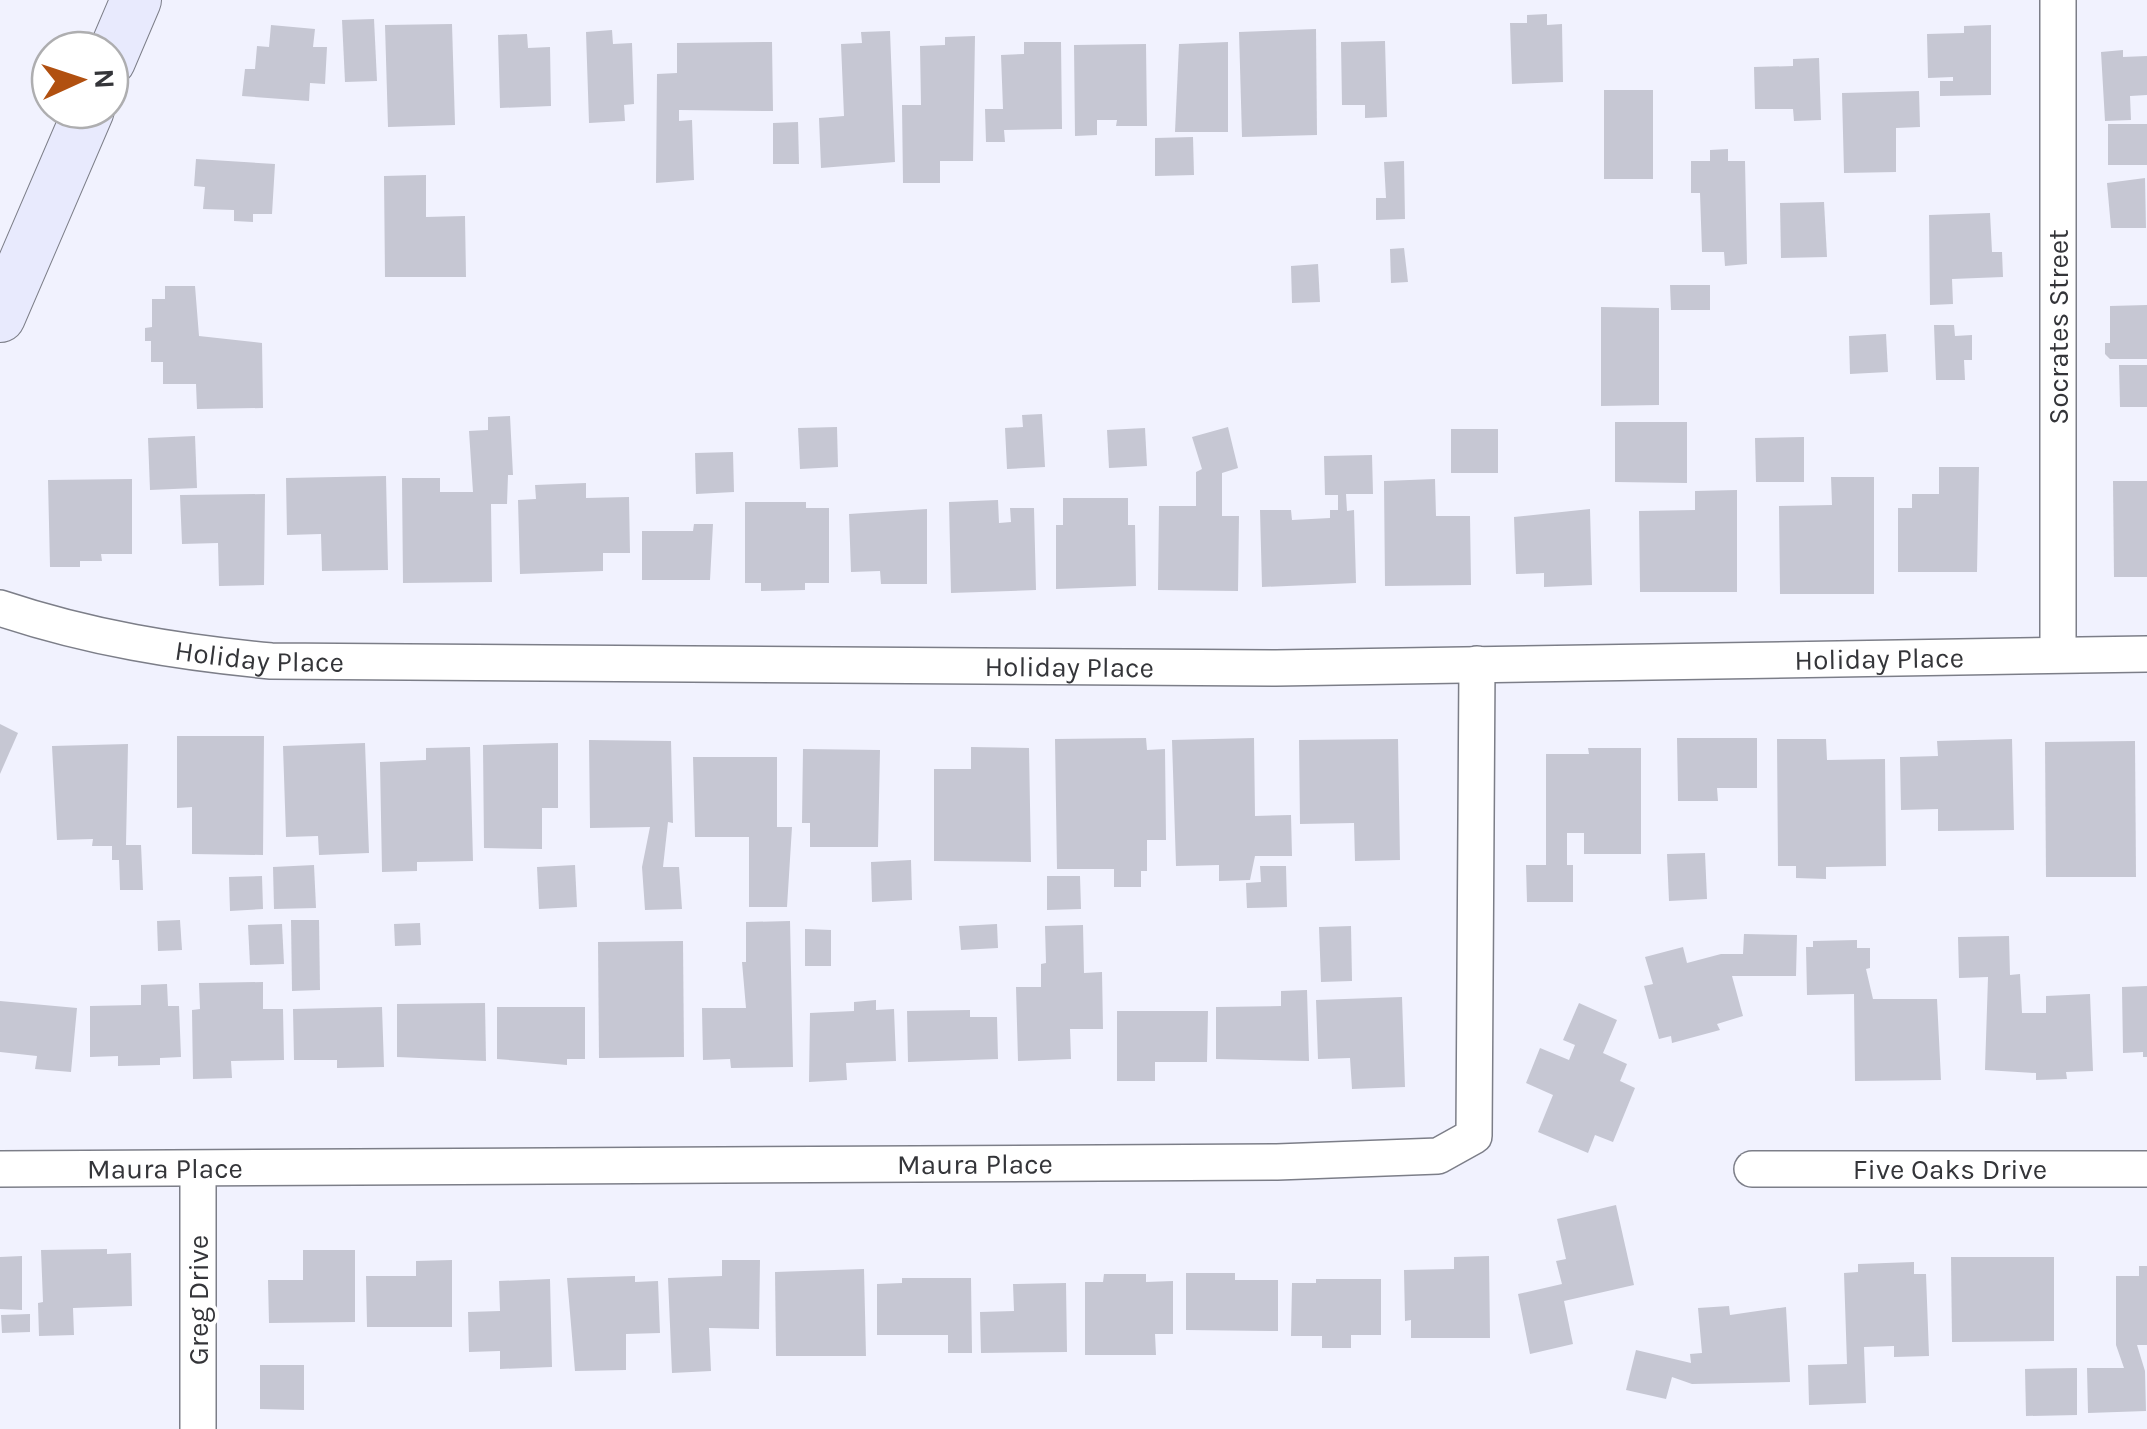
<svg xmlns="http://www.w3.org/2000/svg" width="2147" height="1429" viewBox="0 0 2147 1429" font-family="Karla,sans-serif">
  <rect width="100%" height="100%" fill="#f1f2fe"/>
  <!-- building -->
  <g fill="#c6c7d3">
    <polygon points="1547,14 1547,25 1562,24 1563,82 1512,84 1510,23 1527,23 1527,15"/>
    <polygon points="374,19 377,81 345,82 342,20"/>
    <polygon points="452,24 455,125 388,127 385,25"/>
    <polygon points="271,25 315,29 313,47 327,47 325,84 310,83 309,101 242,96 245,69 255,69 257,46 269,47"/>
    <polygon points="1991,25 1991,95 1940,96 1940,81 1953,81 1953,77 1928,78 1927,34 1964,33 1964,26"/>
    <polygon points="1316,29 1317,135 1242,137 1239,32"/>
    <polygon points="612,30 613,44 632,43 634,104 624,105 625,121 589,123 586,32"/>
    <polygon points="890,31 895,162 821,168 819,118 844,116 841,44 862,43 861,32"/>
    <polygon points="527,34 528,48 550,47 551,106 500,108 498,35"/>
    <polygon points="975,36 973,161 940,161 940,183 903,183 902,105 921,105 920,46 945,45 945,37"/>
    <polygon points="1385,41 1387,117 1365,118 1365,105 1342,105 1341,42"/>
    <polygon points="772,42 773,111 679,110 679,121 692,120 694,180 656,183 657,74 677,73 677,43"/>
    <polygon points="1024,42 1061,42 1062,129 1004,130 1005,142 986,142 985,109 1003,109 1001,55 1024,54"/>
    <polygon points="1228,42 1228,132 1175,132 1179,44"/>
    <polygon points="1146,44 1147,126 1116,126 1117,120 1097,120 1097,135 1075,136 1074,45"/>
    <polygon points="2123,50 2123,57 2147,56 2147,95 2130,96 2131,120 2105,121 2101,52"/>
    <polygon points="1819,58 1821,120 1794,121 1793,109 1755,109 1754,67 1793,66 1793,59"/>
    <rect x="1604" y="90" width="49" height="89"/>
    <polygon points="1919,91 1920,127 1896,128 1896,172 1844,173 1842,93"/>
    <polygon points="798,122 799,164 773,164 773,123"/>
    <rect x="2108" y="124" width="39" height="41"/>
    <polygon points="1193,137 1194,175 1155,176 1155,138"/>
    <polygon points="1728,149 1728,161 1745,161 1747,264 1725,266 1724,252 1702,252 1700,193 1691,193 1691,161 1710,161 1710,150"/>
    <polygon points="196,159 275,164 272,214 253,214 253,222 234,221 234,210 203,209 205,187 194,186"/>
    <polygon points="1404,161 1405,219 1376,220 1376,198 1386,198 1384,162"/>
    <polygon points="426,175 426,217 465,216 466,277 385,277 384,176"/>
    <polygon points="2145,178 2146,228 2111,228 2107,183"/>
    <polygon points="1824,202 1827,257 1781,258 1780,203"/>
    <polygon points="1990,213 1992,252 2002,252 2003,277 1952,279 1953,304 1930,305 1929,215"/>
    <polygon points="1404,248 1408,282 1391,283 1390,249"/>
    <polygon points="1318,264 1320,302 1292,303 1291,266"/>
    <polygon points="1670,285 1710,285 1710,310 1671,310"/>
    <polygon points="165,286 195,286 199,336 262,343 263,408 197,409 196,384 163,384 163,362 151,362 151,341 145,341 145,328 152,327 152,299 165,299"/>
    <polygon points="2147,305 2147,359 2110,359 2105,354 2105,343 2110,343 2110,306"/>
    <polygon points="1601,307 1659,308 1659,405 1601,406"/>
    <polygon points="1934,325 1954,325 1955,336 1972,335 1972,360 1964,360 1965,380 1936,380"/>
    <polygon points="1886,334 1888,372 1850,374 1849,336"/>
    <polygon points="2119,365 2147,365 2147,407 2120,407"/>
    <polygon points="1042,414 1045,467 1007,469 1005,428 1023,427 1022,415"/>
    <polygon points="510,416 513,475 508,475 507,504 491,504 492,582 403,583 402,478 440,478 440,492 473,492 469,431 488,430 488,417"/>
    <polygon points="1615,422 1687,422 1687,483 1615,482"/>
    <polygon points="837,427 838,467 800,469 798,428"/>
    <polygon points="1228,427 1238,468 1222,473 1222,516 1239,516 1238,591 1158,590 1159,506 1196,506 1196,472 1202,469 1192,437"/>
    <polygon points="1145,428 1147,466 1109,468 1107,430"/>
    <rect x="1451" y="429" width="47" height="44"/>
    <polygon points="195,436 197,488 150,490 148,438"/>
    <polygon points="1804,437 1804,482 1756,482 1755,438"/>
    <polygon points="733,452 734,492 696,494 695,453"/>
    <polygon points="1372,455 1373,494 1346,494 1347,511 1354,510 1356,583 1262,587 1260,510 1291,510 1292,520 1330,518 1330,510 1338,510 1338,495 1325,495 1324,456"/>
    <polygon points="1939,467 1979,467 1977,572 1898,572 1898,508 1912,508 1912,494 1939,494"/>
    <polygon points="386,476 388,570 322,571 321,534 287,535 286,478"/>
    <polygon points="1831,477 1874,477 1874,594 1780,594 1779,506 1832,505"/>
    <polygon points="132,479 132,554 101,554 102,561 80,561 80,567 50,567 48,480"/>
    <polygon points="1435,479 1436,516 1470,516 1471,585 1385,586 1384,481"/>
    <polygon points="2113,481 2147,481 2147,577 2114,577"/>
    <polygon points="586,483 586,498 629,497 630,553 603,553 603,571 520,574 518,500 536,499 535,485"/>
    <polygon points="1737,490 1737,592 1640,592 1639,511 1695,510 1695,491"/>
    <polygon points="265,494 264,585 219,586 218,543 182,544 180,495"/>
    <polygon points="1063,498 1128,498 1128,525 1135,525 1136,586 1056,589 1056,525 1063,525"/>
    <polygon points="998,500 999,523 1011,522 1010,508 1034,508 1036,590 951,593 949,502"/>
    <polygon points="745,502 806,502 806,508 829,508 829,583 805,583 805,590 761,591 761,583 745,583"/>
    <polygon points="927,509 927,584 881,584 880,571 851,572 849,514"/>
    <polygon points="1590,509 1592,585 1544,587 1544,573 1516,574 1514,517"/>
    <polygon points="694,524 713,524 710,580 642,580 642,531 693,531"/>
    <polygon points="0,724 18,733 0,774"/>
    <polygon points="177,736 264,736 263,855 192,854 192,807 177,808"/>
    <polygon points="1146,738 1147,750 1165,749 1166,840 1147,840 1147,871 1141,871 1141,887 1114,887 1114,869 1057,869 1055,739"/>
    <polygon points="1254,738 1255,816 1291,815 1292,856 1255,856 1250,880 1219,881 1219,865 1176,866 1172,740"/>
    <polygon points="1677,738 1757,738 1757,788 1717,788 1718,801 1678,801"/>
    <polygon points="1398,739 1400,860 1355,861 1354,823 1300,824 1299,740"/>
    <polygon points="1777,739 1826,739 1827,760 1885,759 1886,866 1826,867 1826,879 1796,878 1796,866 1778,866"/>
    <polygon points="2012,739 2014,830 1938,831 1938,809 1901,810 1900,757 1938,756 1937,741"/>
    <polygon points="589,740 671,741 673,823 668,822 663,867 679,867 682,909 645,910 642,867 650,827 590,828"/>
    <polygon points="2135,741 2136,877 2046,877 2045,742"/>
    <polygon points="365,743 369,853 319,855 318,836 286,837 283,746"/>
    <polygon points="558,743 558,808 542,808 542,849 484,848 483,745"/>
    <polygon points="128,744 126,845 141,845 143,890 120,890 119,860 112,860 112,846 92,846 93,839 57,840 52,746"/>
    <polygon points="470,747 473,861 417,862 417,871 382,872 380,762 426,760 426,748"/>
    <polygon points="971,747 1029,748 1031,862 934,861 934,769 971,769"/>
    <polygon points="1588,748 1641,748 1641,854 1584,854 1584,833 1567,833 1567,865 1573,865 1573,902 1527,902 1526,865 1546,865 1546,754 1589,754"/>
    <polygon points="803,749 880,750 878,847 810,847 810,823 802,823"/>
    <polygon points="693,757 777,757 777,827 792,827 787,907 749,907 749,837 695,837"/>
    <polygon points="1705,853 1707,899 1669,901 1667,854"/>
    <polygon points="911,860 912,900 872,902 871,862"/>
    <polygon points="314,865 316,908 274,909 273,867"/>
    <polygon points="575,865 577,907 539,909 537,867"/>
    <polygon points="1260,866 1286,866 1287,907 1247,908 1246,883 1261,882"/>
    <polygon points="262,876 263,909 230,911 229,877"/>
    <polygon points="1047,876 1080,876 1081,909 1047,910"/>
    <polygon points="180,920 182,950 158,951 157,921"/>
    <polygon points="291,920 319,920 320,990 292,991"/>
    <polygon points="790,921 793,1067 731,1068 730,1059 703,1060 702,1008 746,1008 742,962 746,962 746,922"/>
    <polygon points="420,923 421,945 395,946 394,924"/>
    <polygon points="282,924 284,964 250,965 248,925"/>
    <polygon points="997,924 998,948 961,950 959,926"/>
    <polygon points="1083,925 1084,973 1102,972 1103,1029 1070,1029 1071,1059 1018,1061 1016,987 1041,987 1041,964 1046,963 1045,926"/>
    <polygon points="1351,926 1352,981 1321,982 1319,927"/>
    <polygon points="805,929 831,930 831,966 805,966"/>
    <polygon points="1744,934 1797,935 1796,976 1732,976 1743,1016 1717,1024 1720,1030 1672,1043 1671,1036 1659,1039 1644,986 1653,984 1645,957 1683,947 1687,963 1721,954 1743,954"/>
    <polygon points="2009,936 2010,975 2020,974 2022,1013 2046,1013 2046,996 2090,994 2093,1071 2066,1072 2067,1079 2036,1080 2036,1073 1985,1070 1988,977 1959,978 1958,937"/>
    <polygon points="1857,940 1857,948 1870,948 1870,968 1866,969 1873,999 1937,999 1941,1080 1855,1081 1854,994 1807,995 1806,947 1813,947 1813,941"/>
    <polygon points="683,941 684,1057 599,1058 598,942"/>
    <polygon points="263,982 263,1009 283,1009 284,1060 231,1061 232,1078 193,1079 192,1010 200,1009 199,983"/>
    <polygon points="167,984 168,1006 179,1006 181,1057 160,1058 160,1065 118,1066 118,1056 90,1057 90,1006 141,1005 141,985"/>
    <polygon points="2147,986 2147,1057 2143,1057 2143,1052 2123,1053 2122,987"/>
    <polygon points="1307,990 1309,1061 1216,1059 1216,1007 1281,1006 1281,991"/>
    <polygon points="1402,997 1405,1087 1352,1089 1350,1058 1318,1059 1316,1000"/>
    <polygon points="876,1000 876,1010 894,1009 896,1061 846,1063 847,1080 809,1082 810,1013 854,1011 854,1002"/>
    <polygon points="0,1001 77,1008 71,1072 35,1069 37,1056 0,1052"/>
    <polygon points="485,1003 486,1061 397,1057 397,1004"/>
    <polygon points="1579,1003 1617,1020 1603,1053 1627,1064 1620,1081 1635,1088 1613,1142 1595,1135 1588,1153 1538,1132 1553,1095 1526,1083 1540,1048 1569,1060 1575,1045 1563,1040"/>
    <polygon points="382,1007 384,1067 337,1068 337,1060 294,1060 293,1009"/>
    <polygon points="497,1007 585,1007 585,1059 567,1059 567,1065 497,1059"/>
    <polygon points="970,1010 970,1017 997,1017 998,1059 908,1062 907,1011"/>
    <polygon points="1117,1011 1208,1011 1207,1062 1155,1062 1155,1081 1117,1081"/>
    <polygon points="1616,1205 1634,1285 1564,1301 1573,1344 1530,1354 1518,1294 1562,1284 1556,1261 1566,1259 1557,1219"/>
    <polygon points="107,1249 107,1254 131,1253 132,1306 73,1308 74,1335 39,1336 38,1303 43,1302 41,1250"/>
    <polygon points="303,1250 355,1250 355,1322 269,1323 268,1280 303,1280"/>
    <polygon points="22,1256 22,1310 0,1309 0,1257"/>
    <polygon points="1489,1256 1490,1338 1411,1338 1411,1320 1405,1321 1404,1270 1454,1269 1454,1257"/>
    <polygon points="1951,1257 2054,1257 2054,1341 1952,1342"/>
    <polygon points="452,1260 452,1327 367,1327 366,1276 416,1276 416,1261"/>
    <polygon points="722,1260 760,1260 759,1329 709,1328 711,1371 672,1373 668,1278 722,1276"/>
    <polygon points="1914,1262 1914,1274 1926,1274 1929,1356 1894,1357 1894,1346 1864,1347 1866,1403 1809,1405 1808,1365 1847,1364 1844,1273 1858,1272 1858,1264"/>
    <polygon points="2139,1266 2147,1266 2147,1345 2137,1345 2145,1371 2146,1411 2088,1413 2087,1368 2124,1368 2116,1345 2116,1276 2139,1276"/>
    <polygon points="864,1269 866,1356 776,1356 775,1272"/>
    <polygon points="1186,1273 1235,1273 1235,1280 1278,1280 1278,1331 1186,1330"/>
    <polygon points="1104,1274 1146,1274 1146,1282 1173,1281 1173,1334 1155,1334 1156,1355 1085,1355 1085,1282 1103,1282"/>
    <polygon points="635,1276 635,1282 658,1281 660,1333 626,1334 626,1370 575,1371 567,1278"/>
    <polygon points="902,1278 971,1278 972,1353 948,1353 948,1335 877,1335 877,1284 902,1283"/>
    <polygon points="550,1279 552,1367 500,1369 500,1351 469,1352 468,1312 500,1311 499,1281"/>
    <polygon points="1316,1279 1381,1279 1381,1335 1351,1335 1351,1348 1322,1348 1322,1336 1291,1336 1292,1283 1316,1283"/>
    <polygon points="1066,1283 1067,1352 981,1353 980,1312 1014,1311 1013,1284"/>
    <polygon points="1729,1306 1730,1315 1786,1307 1790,1382 1692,1384 1672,1377 1666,1399 1626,1390 1636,1350 1691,1363 1690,1354 1702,1353 1698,1308"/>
    <polygon points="30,1314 30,1332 2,1333 1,1315"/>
    <polygon points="260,1365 304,1365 304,1410 260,1409"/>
    <polygon points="2077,1368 2077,1415 2026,1416 2025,1369"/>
  </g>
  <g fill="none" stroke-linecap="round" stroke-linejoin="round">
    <!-- street casing -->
    <g stroke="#7c7e88" stroke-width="38">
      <g id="street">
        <path id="s1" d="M0 608C90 638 177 652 271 661L1276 668 2147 654"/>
        <polyline points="2058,653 2058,0"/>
        <path id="s2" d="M0 1169 1277 1162 1438 1156 1474 1136 1477 664"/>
        <path id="s3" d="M1752 1169H2147"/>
        <polyline points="198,1170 198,1429"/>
      </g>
    </g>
    <!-- secondary casing -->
    <g stroke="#7c7e88" stroke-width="52">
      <g id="secondary">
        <polyline points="110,61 136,0"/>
        <polyline points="0,317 89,110"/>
      </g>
    </g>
    <!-- street -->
    <use href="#street" stroke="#fff" stroke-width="35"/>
    <!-- secondary -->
    <use href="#secondary" stroke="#e8eafd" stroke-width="50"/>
  </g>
  <g text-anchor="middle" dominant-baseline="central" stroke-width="8" stroke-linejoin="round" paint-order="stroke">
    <!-- street labels -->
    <g font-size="28" fill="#343539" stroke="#fff">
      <text transform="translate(2058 327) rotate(-90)">Socrates Street</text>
      <text stroke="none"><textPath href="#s1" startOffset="265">Holiday Place</textPath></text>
      <text stroke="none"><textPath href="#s1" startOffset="1885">Holiday Place</textPath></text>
      <text stroke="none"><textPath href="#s1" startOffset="1075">Holiday Place</textPath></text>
      <text stroke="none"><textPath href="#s2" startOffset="975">Maura Place</textPath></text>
      <text stroke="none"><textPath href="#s2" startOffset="165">Maura Place</textPath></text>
      <text stroke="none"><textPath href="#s3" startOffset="198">Five Oaks Drive</textPath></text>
      <text transform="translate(198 1300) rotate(-90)">Greg Drive</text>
    </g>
  </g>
  <!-- north arrow -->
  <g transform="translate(80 80) rotate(87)"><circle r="48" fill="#ffffff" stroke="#aeaeb0" stroke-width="2.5"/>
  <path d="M0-8L18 38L0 25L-18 38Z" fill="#b15010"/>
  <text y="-15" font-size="28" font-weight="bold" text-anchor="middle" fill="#343539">N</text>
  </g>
</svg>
